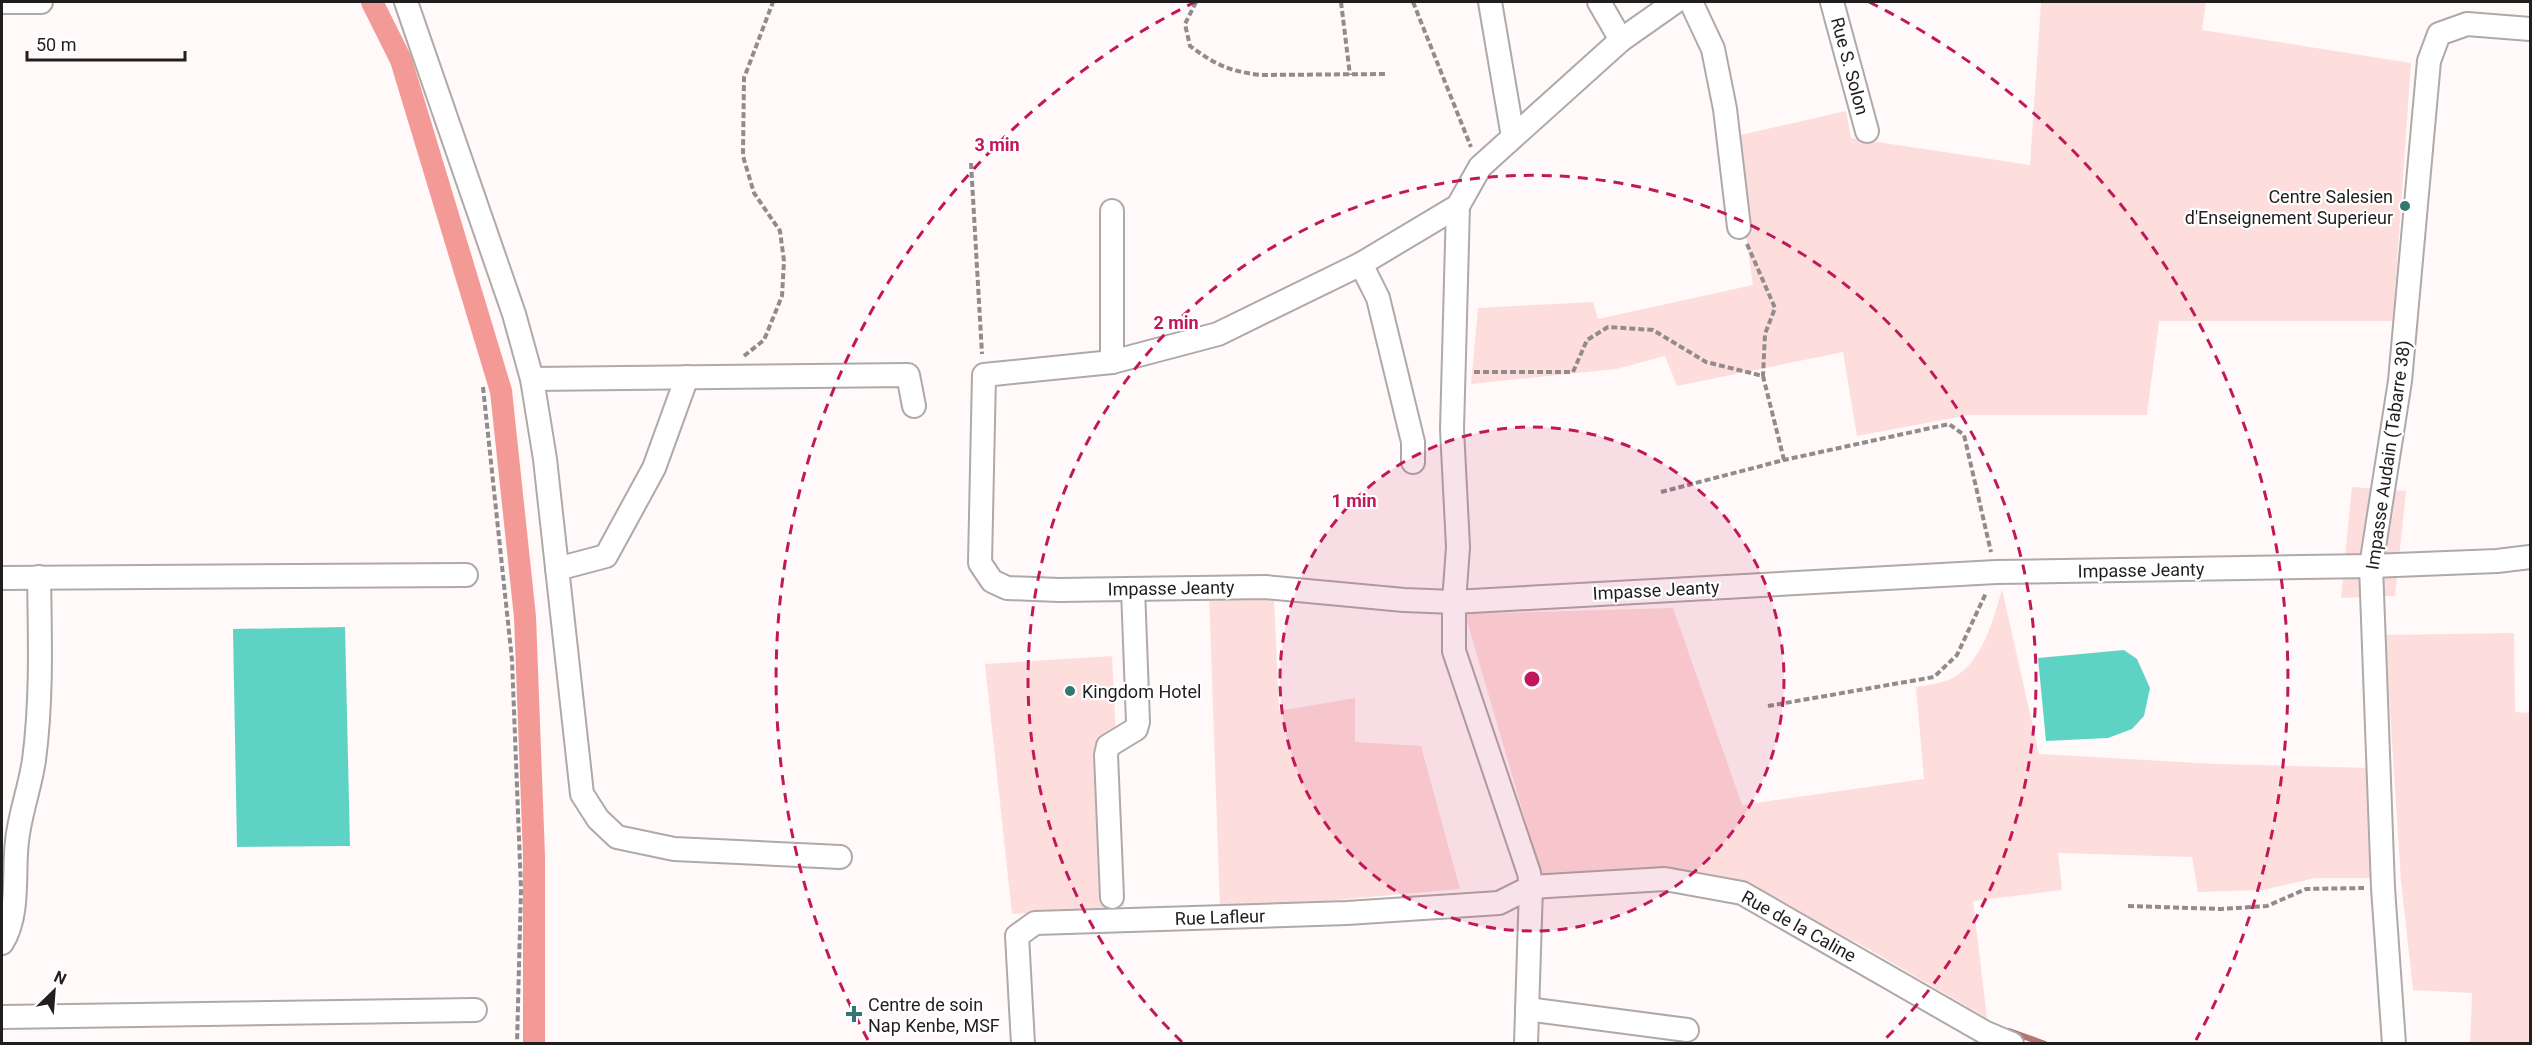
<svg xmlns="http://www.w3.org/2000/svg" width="2532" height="1045" viewBox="0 0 2532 1045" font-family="Roboto,sans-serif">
  <rect width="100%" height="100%" fill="#fff9f9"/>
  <!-- green -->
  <g fill="#fededc">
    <polygon points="2041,2 2206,2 2202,30 2411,63 2393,321 2159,321 2147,415 1969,415 1857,436 1843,352 1677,386 1665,356 1616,369 1471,384 1478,308 1593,302 1598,319 1753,285 1732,137 1846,111 1851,138 2030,165"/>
    <polygon points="2352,487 2406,491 2395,596 2341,598"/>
    <path d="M2002 589 2039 754 2216 764 2373 768 2376 878H2315L2263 890 2198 892 2192 857 2058 853 2062 890 1973 901 1987 1018 1863 946 1737 880 1644 871 1541 874 1465 614 1673 608 1742 805 1924 779 1916 687C1926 685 1938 684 1948 680 1981 668 1994 618 2002 589Z"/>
    <polygon points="1209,593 1274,597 1279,711 1355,698 1355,742 1421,746 1460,889 1220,910"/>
    <polygon points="2514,633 2515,712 2530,713 2530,1043 2470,1043 2472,993 2413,990 2401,881 2385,635"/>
    <polygon points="1112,656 1124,906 1012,914 985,664"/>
  </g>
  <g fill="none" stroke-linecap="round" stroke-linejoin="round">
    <!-- stream -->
    <polyline stroke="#b47573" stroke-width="6" points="2009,1031 2045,1044"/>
    <!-- canal -->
    <polyline stroke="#f39a97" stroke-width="22" points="372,2 401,60 501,391 525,617 534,856 534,1044"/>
  </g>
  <!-- building -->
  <g fill="#5ed3c5">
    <polygon points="345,627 350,846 237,847 233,629"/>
    <polygon points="2124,650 2137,659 2150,688 2144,716 2132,729 2108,738 2046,741 2038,658"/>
  </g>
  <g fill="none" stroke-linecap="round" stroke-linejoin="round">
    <!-- minor casing -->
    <g stroke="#afa9a9" stroke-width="26">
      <g id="minor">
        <polyline points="2,2 41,2"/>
        <polyline points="406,2 514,314 532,379 545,459 582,794 598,819 617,837 674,849 840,857"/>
        <polyline points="1490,2 1513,137"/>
        <polyline points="1599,2 1621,40"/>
        <polyline points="1675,2 1621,40 1480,167 1458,206 1361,264 1218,334 1112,362 984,375 980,563 992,581 1007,588 1059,590 1265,587 1404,600 1454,602 1996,572 2371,566 2497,561 2530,557"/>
        <polyline points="1691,2 1713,49 1725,109 1739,227"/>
        <polyline points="1832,2 1867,131"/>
        <polyline points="1458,206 1452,429 1458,547 1454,602 1454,651 1529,873 1531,887 1526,1044"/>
        <polyline points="1112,211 1112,362"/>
        <polyline points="1361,264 1378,298 1413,442 1413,462"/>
        <polyline points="532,379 908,375 914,406"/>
        <polyline points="557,569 606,556 654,468 687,377"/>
        <polyline points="2,578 466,575"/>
        <polyline points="1112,897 1106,755 1108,746 1136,729 1138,722 1133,589"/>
        <path d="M2 943C20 914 13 874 17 841 20 813 30 788 34 760 42 700 40 638 39 577"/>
        <polyline points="1527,1009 1687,1030"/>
        <polyline points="2,1017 475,1010"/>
        <polyline points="1023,1044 1017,936 1035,923 1347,913 1499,903 1531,887 1665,879 1742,893 1986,1033 2012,1044"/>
        <polyline points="2394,1044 2383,888 2371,566 2400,381 2429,61 2439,34 2467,24 2530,29"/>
      </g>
    </g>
    <!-- path -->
    <g stroke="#918c8c" stroke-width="4" stroke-dasharray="6 3" stroke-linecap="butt">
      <path d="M1196 2 1185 24 1190 46C1216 65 1228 71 1261 75L1387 74"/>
      <polyline points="1341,2 1350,75"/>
      <polyline points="1413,2 1471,147"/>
      <polyline points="971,163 982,354"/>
      <polyline points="1747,244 1775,308 1765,334 1763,376"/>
      <polyline points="744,356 764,340 782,296 784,261 780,231 754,193 743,156 744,78 773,2"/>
      <polyline points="1474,372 1573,372 1587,340 1608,327 1653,330 1706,362 1763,376 1784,460"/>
      <polyline points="483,387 512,660 521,889 517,1044"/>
      <polyline points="1661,492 1784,460 1949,424 1964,435 1991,552"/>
      <polyline points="1768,706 1934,677 1957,655 1986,593"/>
      <polyline points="2128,906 2221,909 2267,906 2306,889 2364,888"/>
    </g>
    <!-- minor -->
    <use href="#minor" stroke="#fff" stroke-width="22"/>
  </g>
  <!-- distance rings -->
  <circle cx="1532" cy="679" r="252" fill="#c2185b" fill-opacity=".12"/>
  <g fill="none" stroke="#c2185b" stroke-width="3" stroke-dasharray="10 8">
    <circle cx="1532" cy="679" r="252"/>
    <path d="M1182 1042A504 504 0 1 1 1882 1042"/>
    <path d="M868 1040A756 756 0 0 1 1195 2M1869 2A756 756 0 0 1 2196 1040"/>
  </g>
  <!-- markers -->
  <g fill="#317870" stroke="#fff" stroke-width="2">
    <circle cx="2405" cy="206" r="6"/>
    <circle cx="1070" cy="691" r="6"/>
    <path d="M851 1005h6v6h6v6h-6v6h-6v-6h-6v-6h6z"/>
  </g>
  <g text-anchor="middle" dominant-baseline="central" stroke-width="4.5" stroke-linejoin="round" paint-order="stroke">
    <!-- street labels -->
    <g font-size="18" fill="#211e1e" stroke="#fff">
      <text transform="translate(1850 66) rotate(75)">Rue S. Solon</text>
      <text transform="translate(2388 455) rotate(-82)">Impasse Audain (Tabarre 38)</text>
      <text transform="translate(2141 570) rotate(-1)">Impasse Jeanty</text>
      <text transform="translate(1171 588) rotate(-1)">Impasse Jeanty</text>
      <text transform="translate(1656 590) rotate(-3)">Impasse Jeanty</text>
      <text transform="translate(1220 917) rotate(-2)">Rue Lafleur</text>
      <text transform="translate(1799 926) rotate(29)">Rue de la Caline</text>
    </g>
    <!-- poi labels -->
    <g font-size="18" fill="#211e1e" stroke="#fff" text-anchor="start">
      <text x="2393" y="196" text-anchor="end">Centre Salesien<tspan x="2393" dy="21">d'Enseignement Superieur</tspan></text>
      <text x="1082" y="691">Kingdom Hotel</text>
      <text x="868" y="1004">Centre de soin<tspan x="868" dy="21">Nap Kenbe, MSF</tspan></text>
    </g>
  </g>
  <circle cx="1532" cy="679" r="9" fill="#c2185b" stroke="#fff" stroke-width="3"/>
  <g font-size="18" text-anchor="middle" font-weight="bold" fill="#c2185b" stroke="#fff" stroke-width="4.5" stroke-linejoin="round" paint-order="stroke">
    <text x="997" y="151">3 min</text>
    <text x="1176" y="329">2 min</text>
    <text x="1354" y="507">1 min</text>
  </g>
  <!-- border -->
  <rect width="2532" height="1045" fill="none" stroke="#211e1e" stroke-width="6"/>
  <!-- north arrow -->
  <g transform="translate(54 991) rotate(25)" stroke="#ffffff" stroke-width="4.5" paint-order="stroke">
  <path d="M0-4.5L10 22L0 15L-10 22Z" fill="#211e1e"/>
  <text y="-9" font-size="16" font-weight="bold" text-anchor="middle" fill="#211e1e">N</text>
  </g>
  <!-- scale -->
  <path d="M27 51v9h158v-9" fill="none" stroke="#211e1e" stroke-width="3"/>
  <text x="36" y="51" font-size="18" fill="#211e1e" stroke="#ffffff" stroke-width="4.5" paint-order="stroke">50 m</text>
</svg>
